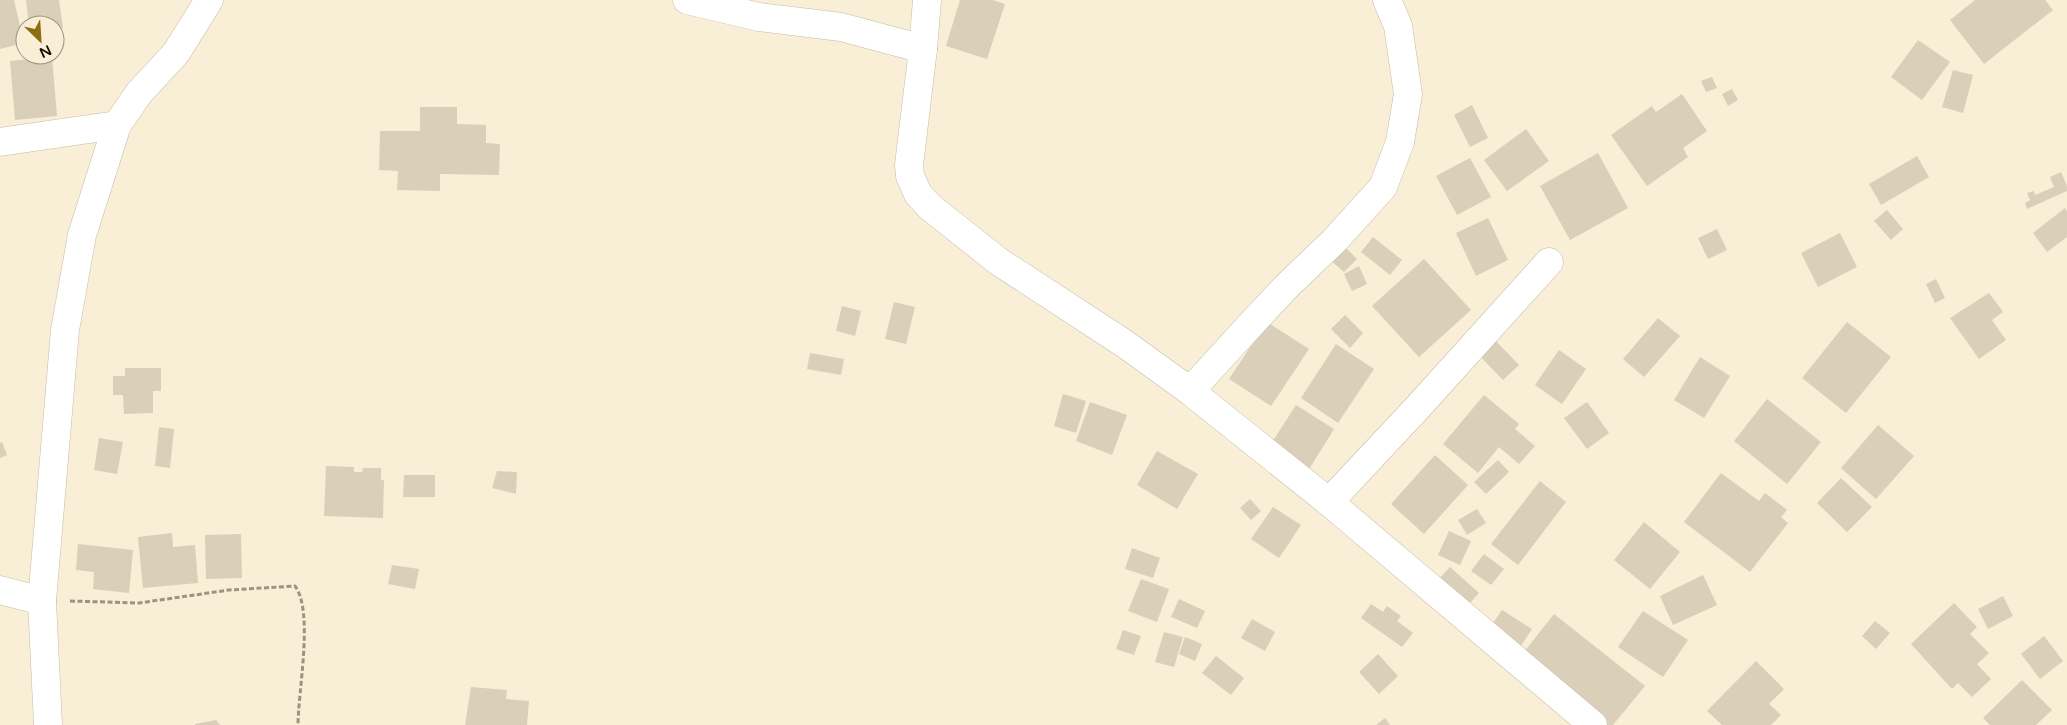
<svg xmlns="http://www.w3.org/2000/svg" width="2067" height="725" viewBox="0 0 2067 725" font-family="'Varela Round',sans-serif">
  <rect width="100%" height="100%" fill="#f9eed6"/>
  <!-- building -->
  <g fill="#dacfb8">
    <polygon points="0,0 14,0 24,43 0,49"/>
    <polygon points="26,0 59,0 63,28 55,29 55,25 29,25"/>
    <polygon points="960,0 992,0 1005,4 987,59 946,46"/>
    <polygon points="1975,0 2045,0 2053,10 1984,64 1950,20"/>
    <polygon points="1918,40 1950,62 1922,100 1891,77"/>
    <polygon points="52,57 57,116 15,120 10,61"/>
    <polygon points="1953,70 1973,75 1963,113 1942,107"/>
    <polygon points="1712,77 1717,88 1706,92 1701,81"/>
    <polygon points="1732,89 1738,100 1728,106 1722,94"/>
    <polygon points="1682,94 1707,131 1683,148 1688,157 1647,186 1611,135 1652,106 1656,112"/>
    <polygon points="1472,105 1488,138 1470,147 1454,115"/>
    <polygon points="420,107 457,107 457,124 486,125 486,143 500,144 499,175 440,174 440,191 397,190 398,171 379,170 380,131 420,131"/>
    <polygon points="1526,129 1549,161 1507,191 1484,160"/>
    <polygon points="1598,153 1628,208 1570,240 1540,186"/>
    <polygon points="1917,156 1929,177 1881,205 1869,184"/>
    <polygon points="1470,158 1491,197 1457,215 1436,176"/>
    <polygon points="2061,172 2067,186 2067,191 2027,209 2025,203 2030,200 2027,193 2034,191 2035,195 2054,187 2050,177"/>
    <polygon points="2065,208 2067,211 2067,237 2047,252 2033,233"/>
    <polygon points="1887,210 1903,229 1891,240 1874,221"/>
    <polygon points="1488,218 1508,260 1476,276 1456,233"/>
    <polygon points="1717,229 1727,250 1708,259 1698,238"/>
    <polygon points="1840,233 1857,267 1818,287 1801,253"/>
    <polygon points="1373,237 1402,260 1390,275 1361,252"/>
    <polygon points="1342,244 1357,259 1344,272 1328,258"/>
    <polygon points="1424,259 1471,310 1419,357 1372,306"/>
    <polygon points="1359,266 1367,284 1352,291 1344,274"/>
    <polygon points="1936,279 1945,298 1935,303 1926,284"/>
    <polygon points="1989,293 2003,312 1992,320 2006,340 1979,359 1950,318"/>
    <polygon points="894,302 915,307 906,344 885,339"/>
    <polygon points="842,306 861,311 855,336 836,331"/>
    <polygon points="1345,315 1363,333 1350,348 1331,329"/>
    <polygon points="1658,318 1680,336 1644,377 1623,359"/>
    <polygon points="1267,322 1309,349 1271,406 1229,379"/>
    <polygon points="1847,322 1891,357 1846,413 1802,378"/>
    <polygon points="1489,334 1519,365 1503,380 1473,349"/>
    <polygon points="1336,344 1374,369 1338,423 1301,398"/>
    <polygon points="1559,350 1586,369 1562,404 1535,385"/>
    <polygon points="810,353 844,359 841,375 807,369"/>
    <polygon points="1700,357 1730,376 1704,418 1674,400"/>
    <polygon points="125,368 161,368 161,391 153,391 153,413 124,414 123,395 113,395 113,376 125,376"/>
    <polygon points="1063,394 1086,401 1076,433 1054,426"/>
    <polygon points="1484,395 1519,424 1515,429 1535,446 1519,464 1499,447 1478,473 1443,444"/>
    <polygon points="1767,399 1821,442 1787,484 1734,441"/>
    <polygon points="1090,402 1127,415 1112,455 1076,441"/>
    <polygon points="1587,402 1609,433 1587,449 1564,418"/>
    <polygon points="1296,405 1334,429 1308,471 1269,447"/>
    <polygon points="1878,425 1914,456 1876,499 1841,468"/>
    <polygon points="159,427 174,429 170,468 155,466"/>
    <polygon points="99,438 123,442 117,474 94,470"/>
    <polygon points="2,442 7,455 0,458 0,443"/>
    <polygon points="1157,451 1198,474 1177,509 1137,485"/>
    <polygon points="1435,455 1468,485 1424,534 1391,504"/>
    <polygon points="1498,460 1509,472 1486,494 1474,482"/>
    <polygon points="326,466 354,467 354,472 362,472 363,468 381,468 381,480 384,480 383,518 324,516"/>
    <polygon points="497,471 517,472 516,494 492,488"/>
    <polygon points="1721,473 1759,501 1765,493 1787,510 1781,517 1788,523 1750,572 1684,522"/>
    <polygon points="404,475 435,475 435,497 403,497"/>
    <polygon points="1841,478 1872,507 1847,532 1817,503"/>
    <polygon points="1540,481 1566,502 1518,565 1491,544"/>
    <polygon points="1250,499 1261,511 1251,520 1240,508"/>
    <polygon points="1273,507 1301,525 1279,558 1251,539"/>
    <polygon points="1477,509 1486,523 1467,535 1458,520"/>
    <polygon points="1644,522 1680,552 1650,589 1614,560"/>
    <polygon points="1449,531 1471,541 1460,565 1438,555"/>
    <polygon points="172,533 173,547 195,545 198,583 143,588 138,537"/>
    <polygon points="241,534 242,578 206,579 205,535"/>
    <polygon points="78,544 133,550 129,593 93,589 94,572 76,570"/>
    <polygon points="1132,548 1160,558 1153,578 1125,569"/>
    <polygon points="1484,554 1504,569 1491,585 1471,571"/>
    <polygon points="392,565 419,569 415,589 388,584"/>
    <polygon points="1450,567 1479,593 1462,612 1432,586"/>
    <polygon points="1703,575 1717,605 1673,625 1660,596"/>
    <polygon points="1141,579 1169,589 1157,622 1128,611"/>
    <polygon points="2003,596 2013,616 1988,629 1978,609"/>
    <polygon points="1179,599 1205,611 1197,628 1171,617"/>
    <polygon points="1954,603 1977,627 1970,634 1989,653 1977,664 1991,679 1972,697 1958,683 1952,689 1911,644"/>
    <polygon points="1371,604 1383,612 1387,606 1401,616 1397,621 1413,633 1402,647 1361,618"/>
    <polygon points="1502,610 1532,629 1517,652 1487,632"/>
    <polygon points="1643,611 1688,640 1663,677 1618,647"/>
    <polygon points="1554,614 1645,686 1613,725 1604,725 1520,657"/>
    <polygon points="1252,619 1275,632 1265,651 1241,638"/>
    <polygon points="1875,621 1890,633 1876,649 1862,636"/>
    <polygon points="1123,630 1141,636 1134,655 1116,649"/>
    <polygon points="1164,632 1183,637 1174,667 1155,662"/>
    <polygon points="2044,636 2063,661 2040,679 2021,654"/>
    <polygon points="1185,637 1202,644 1195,661 1179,654"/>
    <polygon points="1378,654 1398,676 1379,694 1359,672"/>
    <polygon points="1216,656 1244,678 1231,695 1202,673"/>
    <polygon points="1756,661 1784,689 1769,704 1781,715 1771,725 1722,725 1707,711"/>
    <polygon points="2022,680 2052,710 2036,725 1990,725 1983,718"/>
    <polygon points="471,687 507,690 506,699 529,701 527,725 465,725"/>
    <polygon points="1385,718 1390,725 1376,725"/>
    <polygon points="216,720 220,725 195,725 195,724"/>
  </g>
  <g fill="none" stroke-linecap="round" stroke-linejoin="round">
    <!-- minor casing -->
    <g stroke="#c6bba4" stroke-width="29">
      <g id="minor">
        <polyline points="687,0 759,17 841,27 923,49"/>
        <polyline points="927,0 923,49 909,165 910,176 918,194 930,207 998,261 1125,344 1190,391 1329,502 1593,725"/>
        <polyline points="0,142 117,125"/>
        <polyline points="1190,391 1255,320 1287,286 1335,240 1383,187 1400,142 1408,94 1398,26 1387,0"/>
        <polyline points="1329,502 1418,407 1549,262"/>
        <polyline points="0,590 42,601"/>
        <polyline points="48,725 42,601 65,330 82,235 117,125 139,93 176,53 209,0"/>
      </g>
    </g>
    <!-- path -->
    <path stroke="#9c9483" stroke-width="3" stroke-dasharray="5 2.5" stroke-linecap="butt" d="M70 601 139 603 229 590 295 586C314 611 298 692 298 725"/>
    <!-- minor -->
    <use href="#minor" stroke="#fff" stroke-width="28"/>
  </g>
  <!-- north arrow -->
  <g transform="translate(40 40) rotate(155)"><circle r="24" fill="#f9eed6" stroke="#9b9382"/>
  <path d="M0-4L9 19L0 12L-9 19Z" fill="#8e6c0f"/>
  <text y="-8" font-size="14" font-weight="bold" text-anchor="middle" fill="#0e0b04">N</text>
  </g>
</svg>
